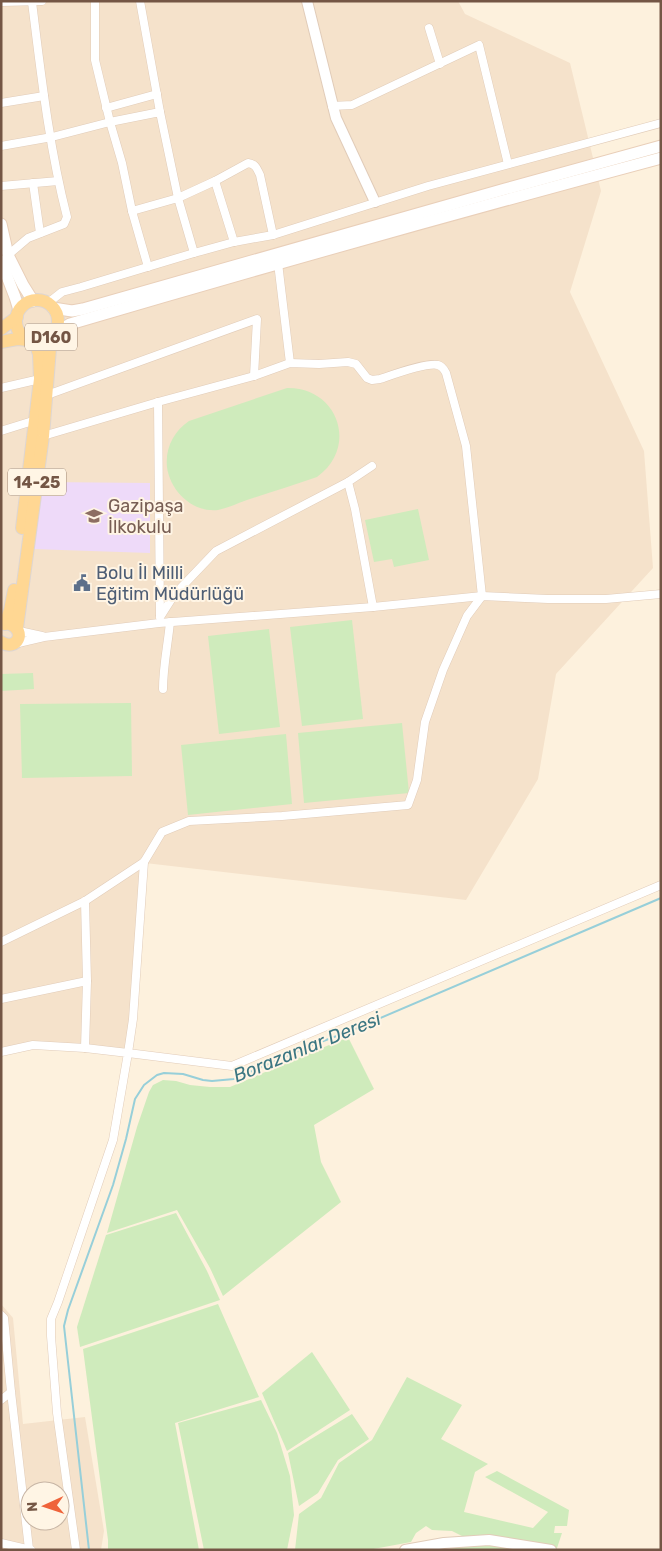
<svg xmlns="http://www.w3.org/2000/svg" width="662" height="1551" viewBox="0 0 662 1551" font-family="Rubik,sans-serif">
  <rect width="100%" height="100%" fill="#fdf1dd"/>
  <!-- residential -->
  <g fill="#f5e2cb" fill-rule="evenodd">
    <polygon points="1,1 458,1 465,14 570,63 601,191 570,292 644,451 653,568 556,674 538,779 466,900 145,863 128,1054 31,1044 1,1051"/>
    <path d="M1 1304 13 1318 23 1424 85 1417 104 1531 101 1550H1ZM30 1491H60V1521H30Z"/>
  </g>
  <!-- education -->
  <polygon fill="#eedaf9" points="43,482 150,483 150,553 32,549"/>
  <!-- green -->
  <g fill="#cfebbc">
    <path d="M287 388C338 387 359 447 317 477 294 485 271 492 247 500 238 503 228 508 218 510 193 513 170 491 167 467 165 448 174 431 189 421Z"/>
    <polygon points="418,509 429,560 394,567 392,559 374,562 365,520"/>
    <polygon points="352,620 363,719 302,726 290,627"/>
    <polygon points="269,629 280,727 219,734 208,636"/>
    <polygon points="33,673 34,689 1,691 1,674"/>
    <polygon points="131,703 132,776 22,778 20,704"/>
    <polygon points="402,723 409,793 304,803 298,733"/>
    <polygon points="286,734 292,804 188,815 181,745"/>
    <polygon points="348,1037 374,1089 314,1125 321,1162 341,1202 223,1296 210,1268 177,1210 107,1233 137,1127 149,1092 153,1085 163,1080 176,1081 190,1085 210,1087 230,1087"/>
    <polygon points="176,1213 207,1271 220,1300 80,1347 77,1327 106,1235"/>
    <polygon points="218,1304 259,1397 175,1423 199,1550 108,1550 108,1540 83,1349"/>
    <polygon points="312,1352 350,1410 287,1451 262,1393"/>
    <polygon points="407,1377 462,1405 441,1439 488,1464 475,1472 464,1512 533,1528 548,1512 485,1477 497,1471 569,1510 567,1526 555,1526 554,1533 562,1533 557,1548 511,1540 517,1550 445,1550 466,1546 472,1541 452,1531 432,1530 426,1526 416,1533 411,1542 368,1550 295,1550 299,1514 321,1498 339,1463 372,1440"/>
    <polygon points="261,1400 277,1433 290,1476 294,1515 287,1550 204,1550 178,1423"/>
    <polygon points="352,1414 369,1439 338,1460 318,1493 299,1506 288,1453"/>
  </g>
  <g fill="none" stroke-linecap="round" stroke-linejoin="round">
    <!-- stream -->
    <polyline stroke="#97cfd9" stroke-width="2" points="89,1550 64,1326 68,1310 113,1185 126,1139 135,1099 144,1085 157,1075 164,1073 183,1074 203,1080 212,1081 234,1079 310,1046 350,1031 661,898"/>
    <!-- minor casing -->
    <g stroke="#e1ccb9" stroke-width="9">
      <g id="minor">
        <polyline points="95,1 95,60 110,122 122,163 132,211"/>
        <polyline points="140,1 160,112"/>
        <polyline points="1,2 42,1"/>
        <polyline points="429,28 440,64"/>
        <polyline points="1,103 44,96"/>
        <polyline points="332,106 352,105 479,45 508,164"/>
        <polyline points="106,108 157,94"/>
        <polyline points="1,146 52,137 110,122 160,112 178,198 215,181 234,242"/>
        <path d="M215 181 248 163C256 164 257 169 260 175L273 235"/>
        <polyline points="33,183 40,233"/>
        <polyline points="1,186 58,181"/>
        <path d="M8 255 28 238 64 224 67 217C49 147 41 74 32 2"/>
        <polyline points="278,263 290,363"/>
        <polyline points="148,267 132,211 178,198 194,253"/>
        <polyline points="48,303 62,292 81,287 194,253 234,242 273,235 428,186 661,123"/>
        <polyline points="1,388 40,379"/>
        <polyline points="47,395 257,319 254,376"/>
        <polyline points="158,402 160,616"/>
        <polyline points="1,431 36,420"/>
        <polyline points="372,466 348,482 355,509 373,607"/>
        <polyline points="160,617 174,595 216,551 348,482"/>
        <polyline points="19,631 42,636"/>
        <polyline points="14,644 44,637 159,623 373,607 482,596 548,599 606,599 661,594"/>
        <path d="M163 689C163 666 168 644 170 622"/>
        <polyline points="144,862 133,1019 128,1053 232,1066 661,885"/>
        <path d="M1 942 85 901 144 862 162 832 189 821 282 816 408 805 417 780 425 722 443 670 467 616 482 596 466 446 446 373C444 369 442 366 438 365 427 362 392 375 380 379L372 380 367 378 356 364 348 362 319 364 290 363 254 376 158 402 43 436"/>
        <polyline points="1,999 87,981"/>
        <polyline points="85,1048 87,981 85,901"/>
        <polyline points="1,1052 33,1045 85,1048 128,1053 113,1140 58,1302 51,1319 51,1336 57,1413 76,1550"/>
        <polyline points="1,1315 4,1318 11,1392 29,1549"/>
        <polyline points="1,1400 11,1392"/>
        <polyline points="1,1543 31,1550"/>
      </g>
    </g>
    <!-- tertiary casing -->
    <g stroke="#e1ccb9" stroke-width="12">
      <g id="tertiary">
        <polyline points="307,1 336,118 375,202"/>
        <polyline points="405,1550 444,1543 489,1540 551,1550"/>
      </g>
    </g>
    <!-- secondary casing -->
    <g stroke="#e9cfb9" stroke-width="13">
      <g id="secondary">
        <polyline points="1,224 8,255 23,285 33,301"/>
        <polyline points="1,261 15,297 19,310"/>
        <polyline points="53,308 72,311 83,309 505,189 661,146"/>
        <path d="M54 334 70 324C267 266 463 211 661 158"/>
      </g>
    </g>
    <!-- primary casing -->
    <g stroke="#ded6d2" stroke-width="14">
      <g id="primary">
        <circle cx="37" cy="321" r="21"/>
        <polyline points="1,329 17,317"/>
        <polyline points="1,342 17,339 28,340"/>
        <polyline points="22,528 40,379 39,354 35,342"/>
        <polyline points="5,624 10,610 14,590"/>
        <polyline points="17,628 43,436 51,336"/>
        <path d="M1 642C17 652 27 631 10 624"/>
      </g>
    </g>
    <!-- minor -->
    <use href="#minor" stroke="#fff" stroke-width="8"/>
    <!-- tertiary -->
    <use href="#tertiary" stroke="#fff" stroke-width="10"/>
    <!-- secondary -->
    <use href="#secondary" stroke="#fff" stroke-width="11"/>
    <!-- primary -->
    <use href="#primary" stroke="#ffd793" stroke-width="12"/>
  </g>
  <!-- icons -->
  <defs>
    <g id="school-bare" transform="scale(1.35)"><path d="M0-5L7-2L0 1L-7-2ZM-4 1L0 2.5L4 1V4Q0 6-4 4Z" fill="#8d6e63" stroke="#fff5e5" stroke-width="2.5" paint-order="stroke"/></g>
    <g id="civic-bare" transform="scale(1.35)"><path d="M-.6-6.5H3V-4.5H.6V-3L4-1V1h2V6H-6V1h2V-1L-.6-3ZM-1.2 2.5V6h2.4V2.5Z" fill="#5c6f8a" stroke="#fff5e5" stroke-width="2.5" paint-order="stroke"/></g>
  </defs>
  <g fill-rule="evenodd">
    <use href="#school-bare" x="94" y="516"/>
    <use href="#civic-bare" x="82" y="583"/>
  </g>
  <g text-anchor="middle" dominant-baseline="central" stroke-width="4" stroke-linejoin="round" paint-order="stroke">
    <!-- shield labels -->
    <g fill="#fff5e5" stroke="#9e8675" stroke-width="1">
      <rect x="25" y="323.5" width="52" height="27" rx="4"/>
      <rect x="8" y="468.5" width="58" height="27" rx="4"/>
    </g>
    <g font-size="16" font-weight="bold" fill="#745645">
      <text x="51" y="337">D160</text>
      <text x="37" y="482">14-25</text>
    </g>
    <!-- education labels -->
    <g font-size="18" fill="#785e54" stroke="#fff5e5" text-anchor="start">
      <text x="108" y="506">Gazipaşa<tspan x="108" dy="21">İlkokulu</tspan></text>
    </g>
    <!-- service labels -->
    <g font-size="18" fill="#4e5e75" stroke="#fff5e5" text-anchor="start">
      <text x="96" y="573">Bolu İl Milli<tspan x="96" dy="21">Eğitim Müdürlüğü</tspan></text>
    </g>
    <!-- water labels -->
    <g font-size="19" font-style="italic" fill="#3b7682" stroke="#fff5e5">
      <text transform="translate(307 1047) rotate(-22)">Borazanlar Deresi</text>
    </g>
  </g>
  <!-- border -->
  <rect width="662" height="1551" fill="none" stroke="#745645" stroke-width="5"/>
  <!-- north arrow -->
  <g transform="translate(45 1506) rotate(267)"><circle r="24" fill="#fff5e5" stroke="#c7b5a5"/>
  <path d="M0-4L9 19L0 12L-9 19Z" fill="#ef633a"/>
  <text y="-8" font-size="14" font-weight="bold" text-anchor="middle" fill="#745645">N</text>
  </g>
</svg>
